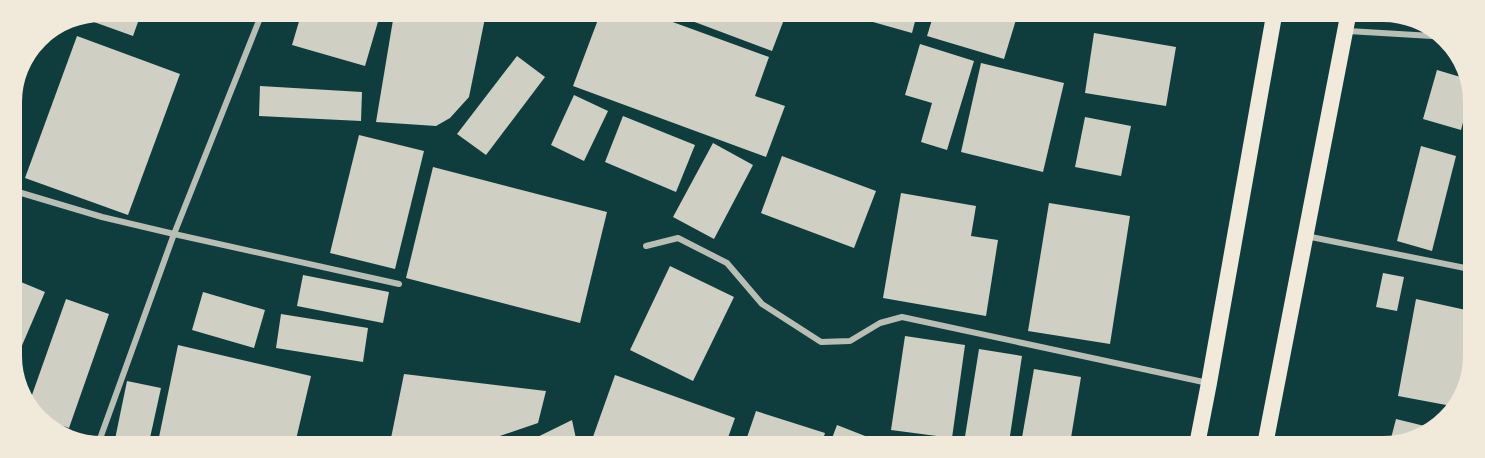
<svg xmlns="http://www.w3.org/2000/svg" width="1485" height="458" viewBox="0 0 1485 458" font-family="'Varela Round',sans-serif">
  <rect width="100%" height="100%" fill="#0f3d3e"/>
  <!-- building -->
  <g fill="#cfcfc3">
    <polygon points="102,8 143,8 133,36 80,17"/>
    <polygon points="303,8 382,8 365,66 292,45"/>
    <polygon points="395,8 424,8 485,18 469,97 450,118 436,126 376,122"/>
    <polygon points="602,9 637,9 769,57 755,96 785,106 766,157 573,86"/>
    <polygon points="660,9 788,9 772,51"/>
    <polygon points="842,9 918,10 912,33 841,13"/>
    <polygon points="935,10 1019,10 1004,59 927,36"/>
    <polygon points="1094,33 1176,47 1166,106 1085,93"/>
    <polygon points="77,36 180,74 128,215 25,178"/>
    <polygon points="920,44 974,61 947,150 921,142 932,103 905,95"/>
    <polygon points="517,56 545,77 486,155 457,134"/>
    <polygon points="981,63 1064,83 1043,172 961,152"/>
    <polygon points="1437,70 1474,81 1461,130 1423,119"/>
    <polygon points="260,86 362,92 361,121 259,116"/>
    <polygon points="574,95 608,111 584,161 551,145"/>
    <polygon points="623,116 695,145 676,192 605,162"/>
    <polygon points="1085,117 1131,126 1121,176 1075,167"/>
    <polygon points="359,135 424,151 395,269 330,253"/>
    <polygon points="713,143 753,165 714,239 673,217"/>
    <polygon points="1421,146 1456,156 1432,251 1397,241"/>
    <polygon points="782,156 876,191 854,248 761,213"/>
    <polygon points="433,167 607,212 580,323 406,278"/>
    <polygon points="901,193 976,206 971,236 998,240 986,316 883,298"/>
    <polygon points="1049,203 1130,216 1110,344 1028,331"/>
    <polygon points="670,266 734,297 693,381 630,350"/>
    <polygon points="1383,273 1404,277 1397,311 1376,307"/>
    <polygon points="303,275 389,292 383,323 297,306"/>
    <polygon points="9,277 45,292 11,371 9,370"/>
    <polygon points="203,292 265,310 254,348 192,330"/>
    <polygon points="66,299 109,314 69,428 29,414 27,409"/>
    <polygon points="1416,299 1475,312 1474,380 1457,407 1398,396"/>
    <polygon points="281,314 368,328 363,362 276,348"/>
    <polygon points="905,336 965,345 952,438 891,430"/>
    <polygon points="178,345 311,376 294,448 189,447 158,442"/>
    <polygon points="979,349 1022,356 1008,449 963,449"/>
    <polygon points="1034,369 1081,377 1069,450 1020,449"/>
    <polygon points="404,374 546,391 538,423 465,448 389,448"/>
    <polygon points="615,375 735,418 724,449 589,448"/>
    <polygon points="127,381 161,388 148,447 132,447 114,444"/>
    <polygon points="756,411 825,433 820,449 743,449"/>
    <polygon points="1396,419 1441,430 1388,450"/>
    <polygon points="572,420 578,448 515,448"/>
    <polygon points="837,425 883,443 880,449 828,449"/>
    <polygon points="898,445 928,448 928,449 898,449"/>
  </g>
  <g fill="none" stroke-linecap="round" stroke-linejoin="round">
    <!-- minor -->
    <g stroke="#b8beb3" stroke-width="6">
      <polyline points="1348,31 1449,37"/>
      <polyline points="8,189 102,217 174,234 399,284"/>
      <polyline points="1306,236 1475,270"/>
      <polyline points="646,246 678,238 727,263 762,304 821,342 850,341 880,323 902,317 1208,383"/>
      <polyline points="97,447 174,234 264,8"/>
    </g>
    <!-- trunk -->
    <g stroke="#f1e9da" stroke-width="16">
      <polyline points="1196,450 1209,383 1275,10"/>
      <polyline points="1264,450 1349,11"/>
    </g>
  </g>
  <!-- crop -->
  <path d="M0 0H1485V458H0ZM102 18H1383A84 84 0 0 1 1467 102V356A84 84 0 0 1 1383 440H102A84 84 0 0 1 18 356V102A84 84 0 0 1 102 18Z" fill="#f1e9da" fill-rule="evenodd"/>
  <path fill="none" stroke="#f1e9da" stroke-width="8" d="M102 18H1383A84 84 0 0 1 1467 102V356A84 84 0 0 1 1383 440H102A84 84 0 0 1 18 356V102A84 84 0 0 1 102 18Z"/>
</svg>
